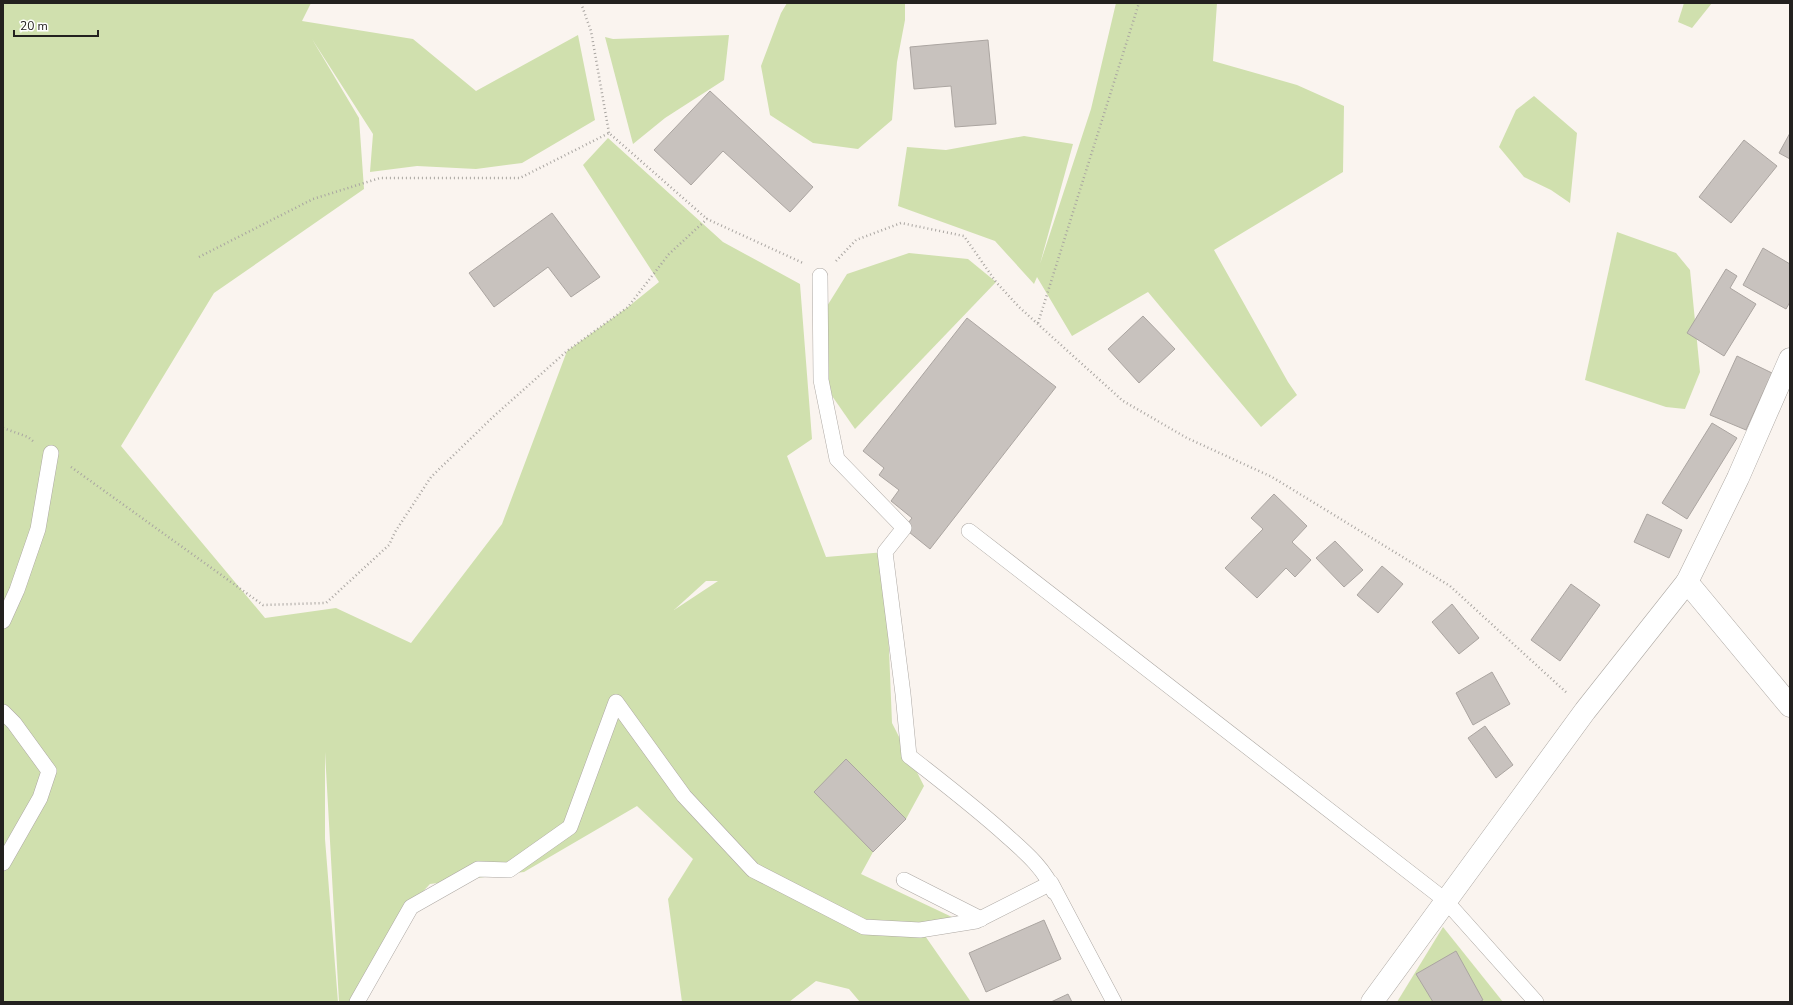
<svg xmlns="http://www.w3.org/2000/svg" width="1793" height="1005" viewBox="0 0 1793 1005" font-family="'Nunito Sans',sans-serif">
  <rect width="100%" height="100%" fill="#faf4ef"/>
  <!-- green -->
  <g fill="#d0e0ae" fill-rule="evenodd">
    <path d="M3 3H311L302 21 413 39 476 91 578 35 595 120 522 163 476 169 417 166 370 172 373 134 312 39 359 118 364 189 214 293 121 446 265 618 336 608 411 643 502 524 567 351 628 307 659 282 583 165 608 138 723 242 800 284 812 439 787 456 826 557 885 552 892 723 924 786 906 819 873 852 861 874 952 917 921 930 971 1002H860L849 989 816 981 789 1002H682L668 899 693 859 637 806 524 872 430 884 414 901 360 1002H339L325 752V839L338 1002H3ZM706 581H718L674 610Z"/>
    <polygon points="787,3 905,3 905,20 897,62 892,120 858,149 813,143 770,115 761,66 781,13"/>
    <polygon points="1116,3 1217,3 1213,61 1297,85 1344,106 1343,172 1214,250 1288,382 1297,395 1261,427 1148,292 1072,336 1037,277 1034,284 995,241 898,206 907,147 946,150 1024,136 1073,144 1040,264 1091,109"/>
    <polygon points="1684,3 1712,3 1692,28 1678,22"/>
    <polygon points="729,35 724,80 665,118 633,144 605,37 613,39"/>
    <polygon points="1534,96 1577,133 1570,203 1551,190 1524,177 1499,147 1516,110"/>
    <polygon points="1617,232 1676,253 1690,270 1700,372 1685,409 1666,407 1585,380"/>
    <polygon points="909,253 968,259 996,282 855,429 821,380 819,319 847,274"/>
    <polygon points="1443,927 1503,1002 1397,1002"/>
  </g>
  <!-- building -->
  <g fill="#c8c2be" stroke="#aba5a1">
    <polygon points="988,40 996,124 955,127 951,86 914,89 910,47"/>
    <polygon points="710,91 813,187 790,212 723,151 691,185 654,150"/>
    <polygon points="1790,133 1790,159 1779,153"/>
    <polygon points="1744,140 1777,166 1731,223 1699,197"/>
    <polygon points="552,213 600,277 571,297 548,267 494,307 469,273"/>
    <polygon points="1763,248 1790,264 1790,302 1786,309 1743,285"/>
    <polygon points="1726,269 1737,276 1730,288 1756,304 1724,356 1687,333"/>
    <polygon points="1143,316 1175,349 1139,383 1108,349"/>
    <polygon points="967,318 1056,387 930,549 904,528 912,518 891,501 899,490 879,475 884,468 863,451"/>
    <polygon points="1737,356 1772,373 1746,430 1710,415"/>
    <polygon points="1712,423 1737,438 1687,519 1662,503"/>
    <polygon points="1274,494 1307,526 1292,542 1311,560 1295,577 1286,568 1257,598 1225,568 1263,529 1251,518"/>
    <polygon points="1647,514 1682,530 1669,558 1634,542"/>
    <polygon points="1335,541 1363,570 1344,587 1316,558"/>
    <polygon points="1382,566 1403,584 1378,613 1357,595"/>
    <polygon points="1571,584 1600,605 1560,661 1531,640"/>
    <polygon points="1452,604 1479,638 1459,654 1432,622"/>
    <polygon points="1492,672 1510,704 1473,725 1456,693"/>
    <polygon points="1485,726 1513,765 1496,778 1468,738"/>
    <polygon points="846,759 906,819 873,852 814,792"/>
    <polygon points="1044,920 1061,959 986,992 969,953"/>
    <polygon points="1456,951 1483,1000 1479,1002 1433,1002 1416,974"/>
    <polygon points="1068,994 1072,1002 1051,1002"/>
  </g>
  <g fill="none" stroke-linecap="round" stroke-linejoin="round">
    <!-- service casing -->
    <g stroke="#ada8a3" stroke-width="16">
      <g id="service">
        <path d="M820 276 821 380 837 459 904 528 885 552 903 694 909 756C942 782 975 807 1007 836 1025 852 1045 869 1054 892"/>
        <polyline points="969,531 1445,900 1536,1002"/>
        <polyline points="3,621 17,590 38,529 51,453"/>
        <polyline points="3,712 14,723 49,771 40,798 3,863"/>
        <polyline points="904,880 981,919"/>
        <polyline points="357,1002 411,907 478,869 509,870 570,827 616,702 684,796 753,870 864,927 920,930 976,921 1051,883 1114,1002"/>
      </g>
    </g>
    <!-- minor casing -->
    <g stroke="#ada8a3" stroke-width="23">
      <g id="minor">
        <polyline points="1687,582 1790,706"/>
        <polyline points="1372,1002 1585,711 1687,582 1738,478 1790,359"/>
      </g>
    </g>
    <!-- path -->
    <g stroke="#a9a5a1" stroke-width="2.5" stroke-dasharray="1 3" stroke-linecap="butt">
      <polyline points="581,3 591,31 609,133"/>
      <polyline points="199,257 313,199 380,178 520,178 609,133 707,219"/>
      <polyline points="836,261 856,240 901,223 964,236 996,282 1019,307 1123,401 1187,438 1272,477 1450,586 1568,694"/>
      <polyline points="1038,323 1139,3"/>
      <polyline points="3,428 28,437 34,442"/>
      <polyline points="71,467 263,605 326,603 389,545 395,532 431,477 494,416 567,351 628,307 669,254 707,219 803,263"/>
    </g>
    <!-- service -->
    <use href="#service" stroke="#fff" stroke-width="15"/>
    <!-- minor -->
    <use href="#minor" stroke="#fff" stroke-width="22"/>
  </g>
  <!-- border -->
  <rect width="1793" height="1005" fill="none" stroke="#23211f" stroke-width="8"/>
  <!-- scale -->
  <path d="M14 30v6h84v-6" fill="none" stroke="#23211f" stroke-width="2"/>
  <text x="20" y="30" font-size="12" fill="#23211f" stroke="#ffffff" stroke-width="3" paint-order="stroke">20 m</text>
</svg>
